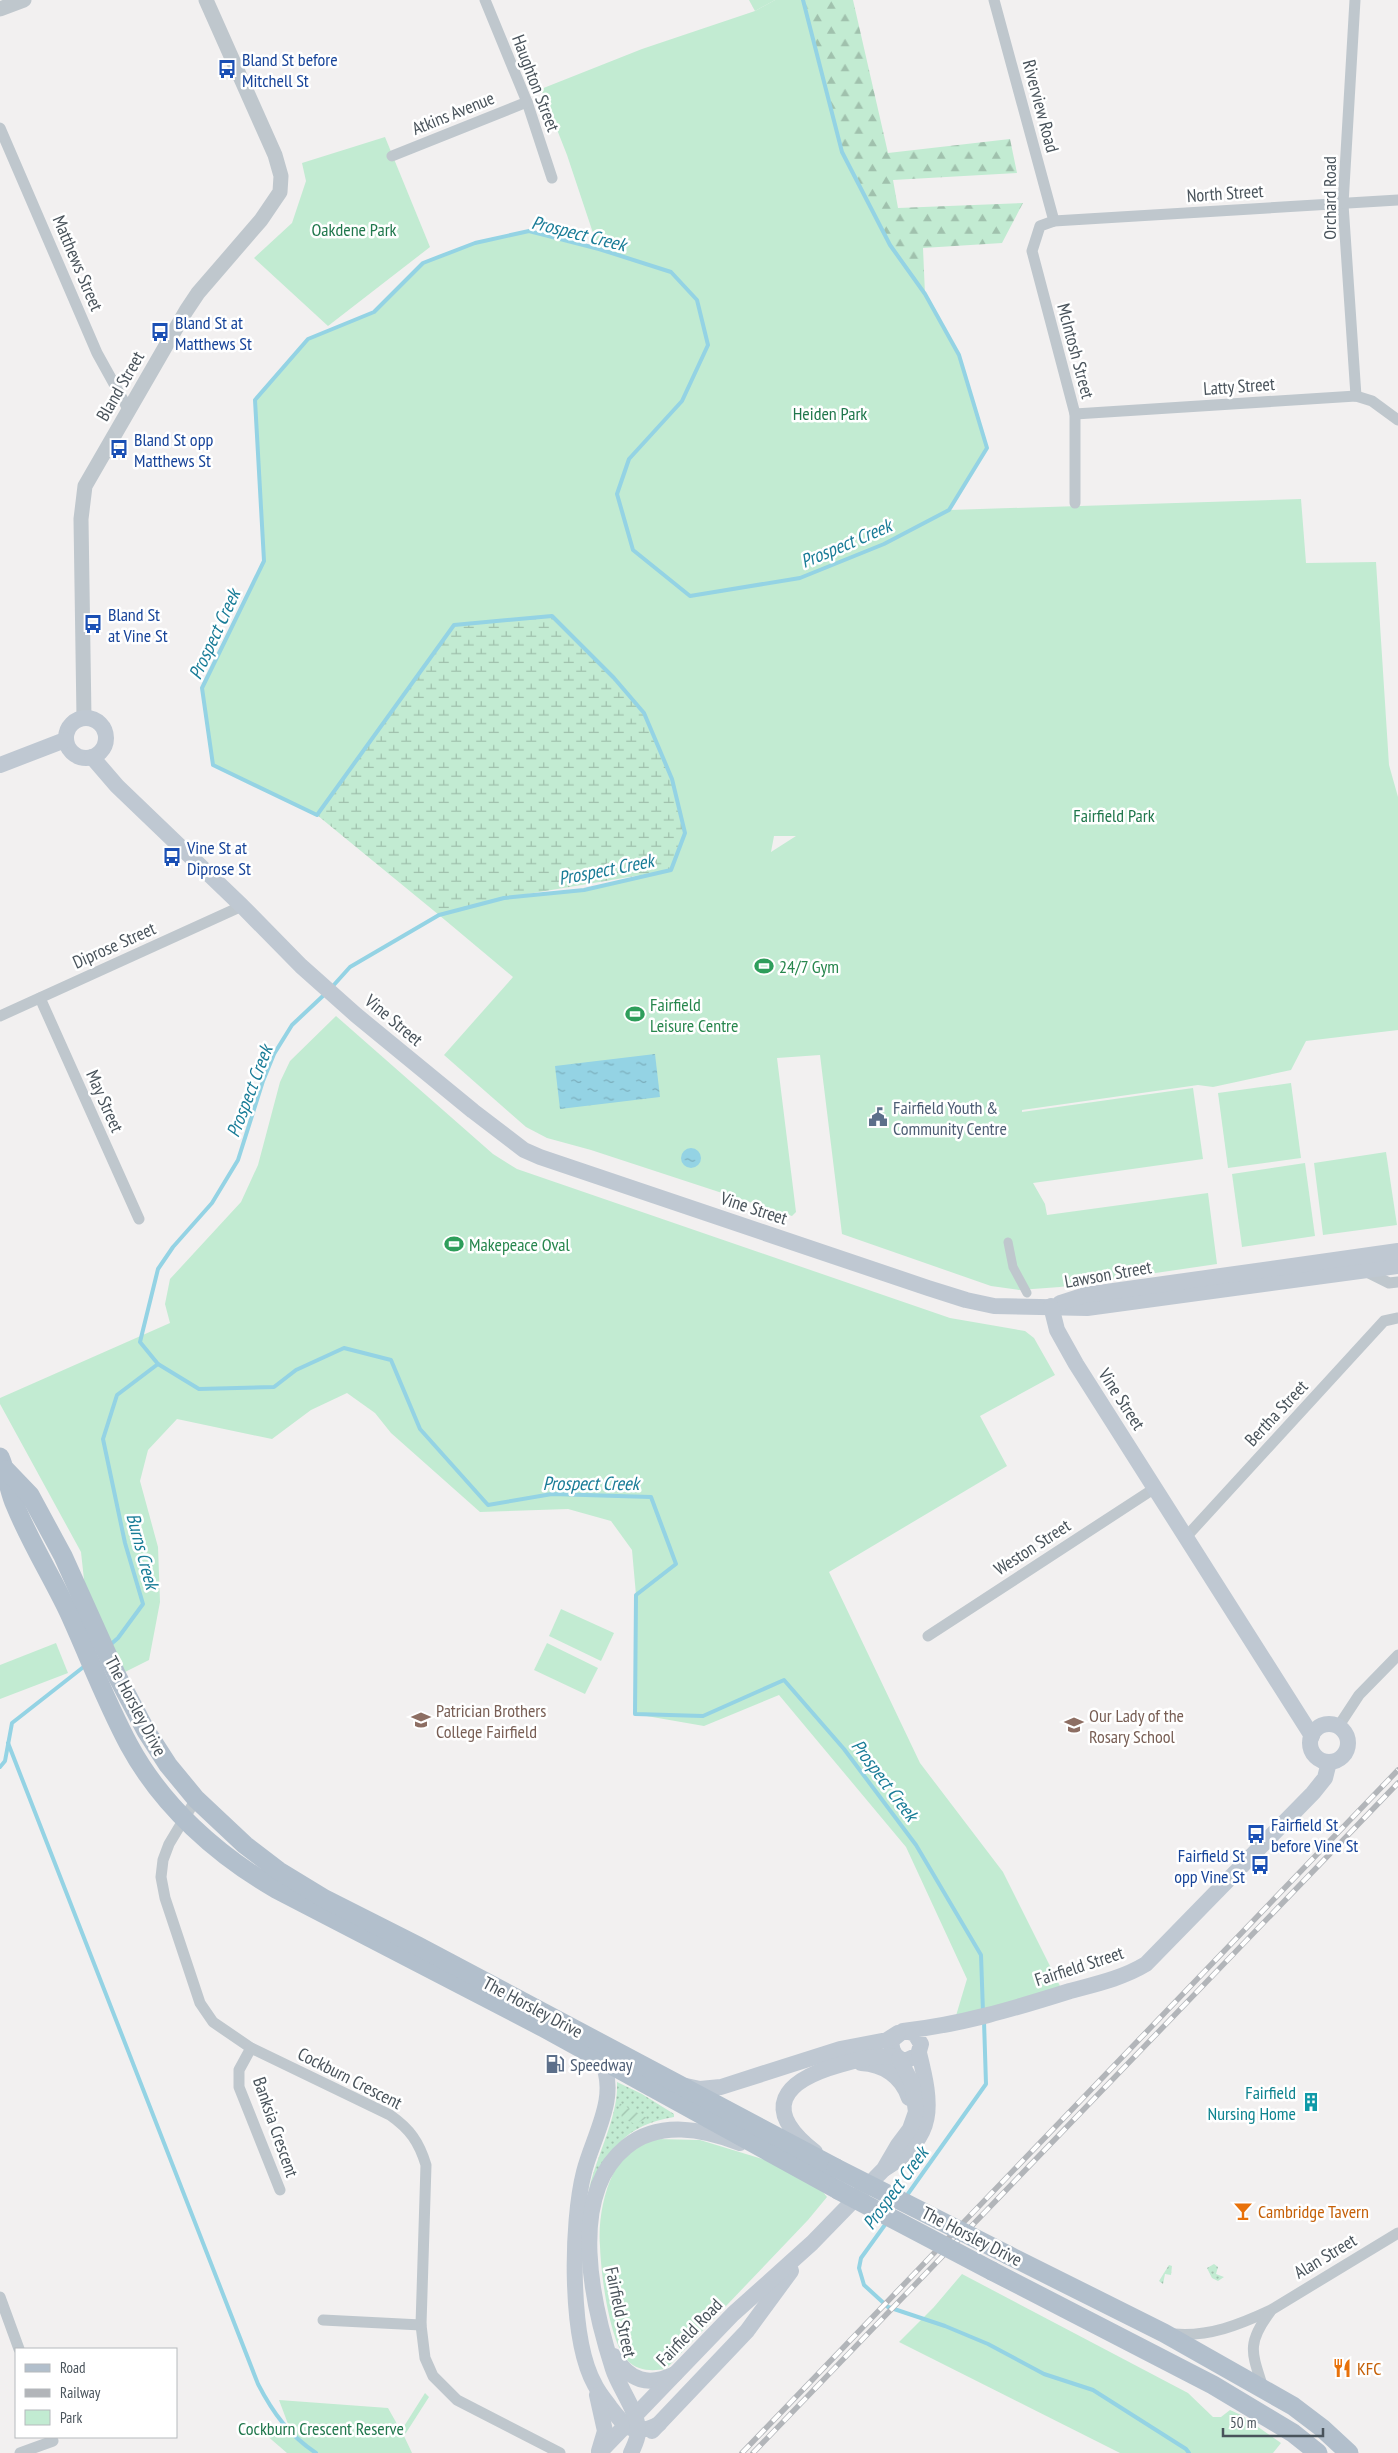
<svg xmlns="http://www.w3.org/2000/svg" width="1398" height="2453" viewBox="0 0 1398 2453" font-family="'PT Sans Narrow',sans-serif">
  <defs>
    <pattern id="grass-dots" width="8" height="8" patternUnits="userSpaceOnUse" patternTransform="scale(1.25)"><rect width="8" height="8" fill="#c2ebd2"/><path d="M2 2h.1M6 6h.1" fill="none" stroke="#a0c1ad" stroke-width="1.8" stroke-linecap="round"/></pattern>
    <pattern id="forest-firs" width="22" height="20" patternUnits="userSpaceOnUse" patternTransform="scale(1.25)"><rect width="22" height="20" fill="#c2ebd2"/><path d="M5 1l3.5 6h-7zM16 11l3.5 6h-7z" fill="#a0c1ad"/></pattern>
    <pattern id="wetland-marsh" width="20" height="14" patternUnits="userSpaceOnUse" patternTransform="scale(1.25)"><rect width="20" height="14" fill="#c2ebd2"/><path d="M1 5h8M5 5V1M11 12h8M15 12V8" fill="none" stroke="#a0c1ad"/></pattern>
    <pattern id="garden-furrows" width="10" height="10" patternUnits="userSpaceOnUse" patternTransform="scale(1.25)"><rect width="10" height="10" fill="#c2ebd2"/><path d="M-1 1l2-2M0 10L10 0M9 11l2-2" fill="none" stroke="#a0c1ad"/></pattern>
    <pattern id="water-ripples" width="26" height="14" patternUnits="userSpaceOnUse" patternTransform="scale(1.25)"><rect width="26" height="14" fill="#94d3e4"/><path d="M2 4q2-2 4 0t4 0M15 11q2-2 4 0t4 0" fill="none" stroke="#7baebc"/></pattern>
  </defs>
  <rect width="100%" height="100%" fill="#f2f0f0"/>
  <!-- grass -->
  <g fill="url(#grass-dots)">
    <path d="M617 2082 642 2094 674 2114V2117C625 2125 610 2149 589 2190 596 2156 619 2116 617 2082Z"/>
    <polygon points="1214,2264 1218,2267 1216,2274 1224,2277 1218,2281 1212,2278 1207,2268"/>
    <polygon points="1169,2265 1172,2266 1171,2275 1165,2274 1163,2284 1159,2281"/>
  </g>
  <!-- forest -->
  <g fill="url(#forest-firs)">
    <polygon points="749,0 775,0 755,11"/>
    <polygon points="803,0 853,0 888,153 1010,139 1017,173 893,180 898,208 1023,203 1002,243 923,248 925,294 890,245 842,152"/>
  </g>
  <!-- wetland -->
  <polygon fill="url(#wetland-marsh)" points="552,616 614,678 644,713 672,779 685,833 671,870 504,898 439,915 317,815 454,625"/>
  <!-- park -->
  <g fill="#c2ebd2" fill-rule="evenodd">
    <path d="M775 0H803L842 152 890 245 925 294 959 355 987 448 949 510 1301 499 1306 563 1376 562 1389 765 1398 797V1030L1306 1041 1291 1070 1213 1087 1198 1085 1022 1110V1112L1193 1088 1203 1159 1033 1183 1045 1204 1047 1215 1208 1193 1217 1264 1060 1287 1019 1290 991 1286 842 1234 820 1055 777 1058 796 1212 792 1216 591 1150 547 1138 526 1127 444 1055 513 977 439 915 504 898 584 890 671 870 685 833 672 779 644 713 614 678 552 617 454 625 317 815 213 765 202 688 264 561 255 400 308 339 374 312 423 263 475 243 529 231 598 248 567 155 541 89 642 49 755 11ZM774 836H796L771 852Z"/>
    <polygon points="385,137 430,247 328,326 254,258 292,223 306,181 302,163"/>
    <polygon points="336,1016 493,1154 517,1169 950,1318 1025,1331 1034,1338 1055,1375 980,1416 1007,1466 829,1572 920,1763 1003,1872 1061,1988 955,2019 967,1979 906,1847 779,1695 704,1726 635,1714 636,1595 632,1550 611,1521 568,1509 480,1512 391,1433 375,1413 347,1393 311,1410 272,1439 177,1419 148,1450 140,1481 158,1547 160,1602 149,1660 117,1676 87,1607 81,1552 0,1404 0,1398 170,1323 165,1304 170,1279 241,1202 258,1165 280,1082 290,1061"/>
    <polygon points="1291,1083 1301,1158 1228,1168 1218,1093"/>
    <polygon points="1386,1152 1397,1225 1323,1235 1314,1163"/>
    <polygon points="1305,1163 1315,1236 1242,1247 1232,1174"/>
    <polygon points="561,1609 614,1633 601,1661 549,1636"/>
    <polygon points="56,1643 68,1673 0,1699 0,1665"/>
    <polygon points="547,1643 598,1668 585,1694 534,1670"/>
    <path d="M655 2139 700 2140 772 2162 815 2182 827 2197 808 2220 666 2369C653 2371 638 2372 627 2360 609 2340 601 2274 600 2246 598 2224 603 2194 613 2174 623 2153 634 2147 655 2139Z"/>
    <polygon points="962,2274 1188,2393 1213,2417 1221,2417 1230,2410 1241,2415 1281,2443 1273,2453 1120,2453 899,2342 934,2307"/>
    <polygon points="425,2393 429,2397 404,2436 412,2453 287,2453 265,2434 288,2424 279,2400 388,2408 401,2431"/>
  </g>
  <!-- garden -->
  <polygon fill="url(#garden-furrows)" points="619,2103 647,2118 635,2124 622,2118"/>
  <!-- water -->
  <g fill="url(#water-ripples)">
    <polygon points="655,1054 660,1097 560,1109 555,1066"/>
    <circle cx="691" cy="1158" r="10"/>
  </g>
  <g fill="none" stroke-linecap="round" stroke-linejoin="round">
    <!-- stream -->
    <g stroke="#94d3e4" stroke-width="4">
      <polyline points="332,987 350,967 439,915 504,898 584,890 671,870 685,833 672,779 644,713 614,678 552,616 454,625 317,815 213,765 202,688 264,561 255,400 308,339 374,312 423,263 475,243 529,231 599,249 671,272 697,300 708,345 682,401 629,459 617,494 633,550 690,596 800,578 884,544 949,510 987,448 959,355 925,294 890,245 842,152 803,0"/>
      <polyline points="325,994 292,1025 274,1054 263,1081 238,1160 212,1203 173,1247 158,1269 140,1342 158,1364 199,1389 274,1387 296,1370 344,1348 391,1360 420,1429 488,1505 552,1494 651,1497 676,1564 636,1595 635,1714 703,1716 784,1680 844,1749 916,1845 981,1955 983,2012"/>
      <polyline points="110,1645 118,1638 143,1604 125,1543 103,1439 117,1395 158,1364"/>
      <path d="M8 1743 258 2384C273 2413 289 2435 316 2453"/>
      <polyline points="0,1767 5,1761 12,1723 86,1665"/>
      <polyline points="905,2198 986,2084 984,2021"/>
      <polyline points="887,2222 861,2258 859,2268 864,2285 888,2307 945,2326 988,2344 1044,2374 1093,2390 1186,2449 1189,2453"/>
    </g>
    <!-- pedestrian -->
    <polyline stroke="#bfc7cd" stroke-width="9" points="1008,1242 1013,1267 1027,1293"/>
    <!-- minor -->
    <g stroke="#bfc7cd" stroke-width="11">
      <polyline points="485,0 527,102 552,178"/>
      <polyline points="994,0 1054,221"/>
      <polyline points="1355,0 1343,204 1356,396"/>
      <polyline points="0,128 97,353 128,409"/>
      <polyline points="392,156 527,102"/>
      <polyline points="1075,414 1356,396 1372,401 1398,420"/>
      <polyline points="1075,503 1075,414 1032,251 1040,226 1054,221 1398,200"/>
      <polyline points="40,998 139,1219"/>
      <polyline points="0,1016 242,906"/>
      <polyline points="1365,1271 1389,1283 1398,1282"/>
      <polyline points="1186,1537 1384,1321 1398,1318"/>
      <polyline points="928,1636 1155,1488"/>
      <polyline points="1338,1727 1359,1695 1398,1655"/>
      <path d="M196 1799 169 1844 163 1860 161 1877 165 1898 200 2003 213 2022 251 2048 390 2115C410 2129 419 2142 426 2165L421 2325 425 2358 433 2376 457 2400 560 2453"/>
      <polyline points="251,2048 239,2070 239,2087 280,2190"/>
      <polyline points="0,2297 19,2349"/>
      <polyline points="323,2320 421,2325"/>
      <path d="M1174 2334C1209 2337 1239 2325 1271 2310L1398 2233"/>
      <path d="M1263 2388C1252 2353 1246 2344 1270 2312"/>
      <polyline points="20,2453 53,2441"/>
    </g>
    <!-- tertiary -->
    <g stroke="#bfc7cd" stroke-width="15">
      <polyline points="0,9 24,0"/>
      <polyline points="84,718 81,519 85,486 186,311 198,293 261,220 280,192 281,176 275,155 206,0"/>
    </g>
    <!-- secondary -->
    <g stroke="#bfc8d2" stroke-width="16">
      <circle cx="86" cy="738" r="20"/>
      <polyline points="92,757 117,786 242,906 301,966 356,1015 473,1111 524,1150 540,1157 928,1288 966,1300 994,1306 1087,1308 1398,1266"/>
      <polyline points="0,765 65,740"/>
      <polyline points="1060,1303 1085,1295 1398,1251"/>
      <polyline points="1051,1306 1057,1330 1076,1364 1312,1736"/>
      <circle cx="1329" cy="1743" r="19"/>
      <path d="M906 2031 915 2034 921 2044 918 2055 905 2061C895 2058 890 2051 892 2040L903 2031C960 2025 1016 2008 1070 1991 1096 1984 1123 1978 1146 1964L1313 1793 1325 1778 1329 1762"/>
      <path d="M601 2060C620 2096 593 2136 584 2172 571 2223 569 2339 595 2385 599 2393 605 2400 610 2407 625 2427 634 2437 659 2424"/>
      <path d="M861 2063C883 2064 902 2076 909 2098"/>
      <polyline points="686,2086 700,2089 721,2087 840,2049 887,2040 898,2033"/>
      <path d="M815 2152C760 2109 783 2081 839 2065 859 2059 876 2055 896 2057"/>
      <path d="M886 2168C937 2137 932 2105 919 2053"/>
      <path d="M614 2356C630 2381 648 2387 675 2374"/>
      <polyline points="597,2395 605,2431 599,2451"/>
      <polyline points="652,2431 747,2331 791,2271"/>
      <polyline points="599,2453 733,2314 812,2243 884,2169 898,2145 910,2129 916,2112 912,2083 899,2059"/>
      <path d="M631 2453C634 2446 638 2439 638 2432 639 2413 619 2388 613 2369 593 2307 566 2196 626 2147 659 2120 703 2129 740 2143"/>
    </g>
    <!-- primary -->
    <g stroke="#b2bfcc" stroke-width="19">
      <path d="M0 1457C7 1473 8 1489 15 1505 30 1542 52 1577 69 1613 89 1657 106 1702 129 1745 162 1806 217 1855 276 1889L542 2027 838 2190"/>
      <polyline points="6,1470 30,1495 63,1556 117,1676 146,1731 168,1765 196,1799 245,1845 279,1871 325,1899 418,1946 836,2168"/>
      <polyline points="1008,2255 1164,2333 1293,2406 1322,2428 1349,2453"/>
      <polyline points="992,2271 1213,2385 1293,2433 1318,2453"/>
    </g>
    <!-- rail casing -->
    <g stroke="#b2b5b9" stroke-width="5.5">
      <g id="rail">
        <polyline points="742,2453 1398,1770"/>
        <polyline points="753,2453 1398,1783"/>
      </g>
    </g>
    <!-- rail -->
    <use href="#rail" stroke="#fff" stroke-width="4" stroke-dasharray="11" stroke-linecap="butt"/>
    <!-- primary-bridge -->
    <g stroke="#b2bfcc" stroke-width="19">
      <polyline points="836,2168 1008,2255"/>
      <polyline points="838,2190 992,2271"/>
    </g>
  </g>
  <!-- icons -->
  <defs>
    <g id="bus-bare" transform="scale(1.5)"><path d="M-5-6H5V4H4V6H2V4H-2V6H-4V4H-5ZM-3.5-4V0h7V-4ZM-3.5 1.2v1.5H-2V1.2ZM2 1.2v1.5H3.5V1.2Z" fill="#1a4fb4" stroke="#fff" stroke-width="2.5" paint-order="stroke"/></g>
    <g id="stadium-bare" transform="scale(1.5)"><path d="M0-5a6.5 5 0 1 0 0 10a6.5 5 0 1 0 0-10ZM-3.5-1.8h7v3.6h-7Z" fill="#2e9e5b" stroke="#fff" stroke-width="2.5" paint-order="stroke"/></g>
    <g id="civic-bare" transform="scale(1.5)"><path d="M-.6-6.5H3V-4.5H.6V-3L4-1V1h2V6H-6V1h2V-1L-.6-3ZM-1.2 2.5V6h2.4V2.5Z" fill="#5c6f8a" stroke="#fff" stroke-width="2.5" paint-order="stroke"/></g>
    <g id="school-bare" transform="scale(1.5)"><path d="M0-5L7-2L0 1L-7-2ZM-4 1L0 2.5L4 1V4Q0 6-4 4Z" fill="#8d6e63" stroke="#fff" stroke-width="2.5" paint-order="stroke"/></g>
    <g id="fuel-bare" transform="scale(1.5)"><path d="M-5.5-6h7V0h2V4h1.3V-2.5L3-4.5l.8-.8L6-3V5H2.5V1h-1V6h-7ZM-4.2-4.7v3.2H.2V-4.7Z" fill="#5c6f8a" stroke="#fff" stroke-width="2.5" paint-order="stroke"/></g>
    <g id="building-bare" transform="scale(1.5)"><path d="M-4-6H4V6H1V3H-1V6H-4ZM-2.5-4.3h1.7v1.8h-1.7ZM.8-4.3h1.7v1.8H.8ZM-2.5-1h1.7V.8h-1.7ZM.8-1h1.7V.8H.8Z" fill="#0f9aa8" stroke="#fff" stroke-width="2.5" paint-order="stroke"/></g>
    <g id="bar-bare" transform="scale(1.5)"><path d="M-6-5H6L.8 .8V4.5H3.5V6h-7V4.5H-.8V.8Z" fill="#e8710a" stroke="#fff" stroke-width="2.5" paint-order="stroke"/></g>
    <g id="restaurant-bare" transform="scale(1.5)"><path d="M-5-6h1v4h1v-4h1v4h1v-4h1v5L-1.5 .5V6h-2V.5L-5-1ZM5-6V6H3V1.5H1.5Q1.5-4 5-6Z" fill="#e8710a" stroke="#fff" stroke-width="2.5" paint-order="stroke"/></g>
  </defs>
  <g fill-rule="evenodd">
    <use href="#bus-bare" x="227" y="69"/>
    <use href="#bus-bare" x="160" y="332"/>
    <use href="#bus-bare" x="119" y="449"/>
    <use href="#bus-bare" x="93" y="624"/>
    <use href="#bus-bare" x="172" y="857"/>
    <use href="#stadium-bare" x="764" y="966"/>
    <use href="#stadium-bare" x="635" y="1014"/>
    <use href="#civic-bare" x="878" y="1117"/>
    <use href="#stadium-bare" x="454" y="1244"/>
    <use href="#school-bare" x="421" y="1720"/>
    <use href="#school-bare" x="1074" y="1725"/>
    <use href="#bus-bare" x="1256" y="1834"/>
    <use href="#bus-bare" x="1260" y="1865"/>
    <use href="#fuel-bare" x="555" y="2064"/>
    <use href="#building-bare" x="1311" y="2102"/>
    <use href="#bar-bare" x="1243" y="2211"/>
    <use href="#restaurant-bare" x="1342" y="2368"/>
  </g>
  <g text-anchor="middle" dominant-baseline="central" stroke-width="5" stroke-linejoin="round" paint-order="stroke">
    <!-- transit labels -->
    <g font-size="18" fill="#164399" stroke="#fff" text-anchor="start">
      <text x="242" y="59">Bland St before<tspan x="242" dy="21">Mitchell St</tspan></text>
      <text x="175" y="322">Bland St at<tspan x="175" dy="21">Matthews St</tspan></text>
      <text x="134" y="439">Bland St opp<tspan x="134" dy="21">Matthews St</tspan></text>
      <text x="108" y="614">Bland St<tspan x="108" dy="21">at Vine St</tspan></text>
      <text x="187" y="847">Vine St at<tspan x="187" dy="21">Diprose St</tspan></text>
      <text x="1271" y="1824">Fairfield St<tspan x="1271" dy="21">before Vine St</tspan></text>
      <text x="1245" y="1855" text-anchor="end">Fairfield St<tspan x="1245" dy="21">opp Vine St</tspan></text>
    </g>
    <!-- street labels -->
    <g font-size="18" fill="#49535b" stroke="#fff">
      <text transform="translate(536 83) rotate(69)">Haughton Street</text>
      <text transform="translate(1041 106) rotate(75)">Riverview Road</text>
      <text transform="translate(453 113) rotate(-22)">Atkins Avenue</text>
      <text transform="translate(1225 193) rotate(-4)">North Street</text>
      <text transform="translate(1329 198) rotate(-90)">Orchard Road</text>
      <text transform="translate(78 263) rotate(67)">Matthews Street</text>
      <text transform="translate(1076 351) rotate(75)">McIntosh Street</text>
      <text transform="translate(120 386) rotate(-60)">Bland Street</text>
      <text transform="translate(1239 386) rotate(-4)">Latty Street</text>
      <text transform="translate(114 945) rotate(-24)">Diprose Street</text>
      <text transform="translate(394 1020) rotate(40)">Vine Street</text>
      <text transform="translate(105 1101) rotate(66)">May Street</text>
      <text transform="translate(754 1208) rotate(18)">Vine Street</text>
      <text transform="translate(1108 1274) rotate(-10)">Lawson Street</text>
      <text transform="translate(1122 1399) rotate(57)">Vine Street</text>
      <text transform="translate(1276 1413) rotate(-47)">Bertha Street</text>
      <text transform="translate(1032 1547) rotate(-33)">Weston Street</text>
      <text transform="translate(136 1706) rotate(62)">The Horsley Drive</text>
      <text transform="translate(1079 1966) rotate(-18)">Fairfield Street</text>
      <text transform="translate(533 2007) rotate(28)">The Horsley Drive</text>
      <text transform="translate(350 2078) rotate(27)">Cockburn Crescent</text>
      <text transform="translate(276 2127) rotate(71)">Banksia Crescent</text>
      <text transform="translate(972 2236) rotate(27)">The Horsley Drive</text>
      <text transform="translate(1325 2256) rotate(-31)">Alan Street</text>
      <text transform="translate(621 2312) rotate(78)">Fairfield Street</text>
      <text transform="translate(689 2332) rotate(-46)">Fairfield Road</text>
    </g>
    <!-- park labels -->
    <g font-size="18" fill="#20774c" stroke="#fff">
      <text x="354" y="229">Oakdene Park</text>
      <text x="830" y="413">Heiden Park</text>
      <text x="1114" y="815">Fairfield Park</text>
      <text x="321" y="2428">Cockburn Crescent Reserve</text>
    </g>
    <!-- leisure labels -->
    <g font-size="18" fill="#27864d" stroke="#fff" text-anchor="start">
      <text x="779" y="966">24/7 Gym</text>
      <text x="650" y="1004">Fairfield<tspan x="650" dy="21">Leisure Centre</tspan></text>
      <text x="469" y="1244">Makepeace Oval</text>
    </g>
    <!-- service labels -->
    <g font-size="18" fill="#4e5e75" stroke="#fff" text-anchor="start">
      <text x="893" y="1107">Fairfield Youth &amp;<tspan x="893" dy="21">Community Centre</tspan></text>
      <text x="570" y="2064">Speedway</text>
    </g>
    <!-- education labels -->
    <g font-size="18" fill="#785e54" stroke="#fff" text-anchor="start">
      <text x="436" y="1710">Patrician Brothers<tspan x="436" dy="21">College Fairfield</tspan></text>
      <text x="1089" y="1715">Our Lady of the<tspan x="1089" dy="21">Rosary School</tspan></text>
    </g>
    <!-- culture labels -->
    <g font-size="18" fill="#0d838f" stroke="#fff" text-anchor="end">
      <text x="1296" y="2092">Fairfield<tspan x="1296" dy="21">Nursing Home</tspan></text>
    </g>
    <!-- food labels -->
    <g font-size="18" fill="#c56008" stroke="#fff" text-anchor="start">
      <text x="1258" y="2211">Cambridge Tavern</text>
      <text x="1357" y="2368">KFC</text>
    </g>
    <!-- water labels -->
    <g font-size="19" font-style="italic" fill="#197c97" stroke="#fff">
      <text transform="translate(579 233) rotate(14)">Prospect Creek</text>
      <text transform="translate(846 543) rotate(-23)">Prospect Creek</text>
      <text transform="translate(214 634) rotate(-65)">Prospect Creek</text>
      <text transform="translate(606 869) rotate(-11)">Prospect Creek</text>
      <text transform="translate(249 1091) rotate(-69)">Prospect Creek</text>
      <text x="591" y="1483">Prospect Creek</text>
      <text transform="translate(143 1551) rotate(75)">Burns Creek</text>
      <text transform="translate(885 1780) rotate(53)">Prospect Creek</text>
      <text transform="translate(895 2188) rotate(-54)">Prospect Creek</text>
    </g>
  </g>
  <!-- legend -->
  <rect x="15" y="2348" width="162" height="90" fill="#ffffff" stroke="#b6babd"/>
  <rect x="25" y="2364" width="25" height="8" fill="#b2bfcc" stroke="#b6babd"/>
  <text x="60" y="2373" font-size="15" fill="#49535b">Road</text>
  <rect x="25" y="2389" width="25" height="8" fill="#b2b5b9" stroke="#b6babd"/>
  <text x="60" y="2398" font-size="15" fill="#49535b">Railway</text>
  <rect x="25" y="2410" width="25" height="15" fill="#c2ebd2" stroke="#b6babd"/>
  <text x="60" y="2423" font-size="15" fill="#49535b">Park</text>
  <!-- scale -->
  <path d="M1223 2428v8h100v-8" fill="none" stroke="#49535b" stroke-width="2.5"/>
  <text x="1230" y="2428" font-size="15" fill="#49535b" stroke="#ffffff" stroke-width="4" paint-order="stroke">50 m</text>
</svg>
